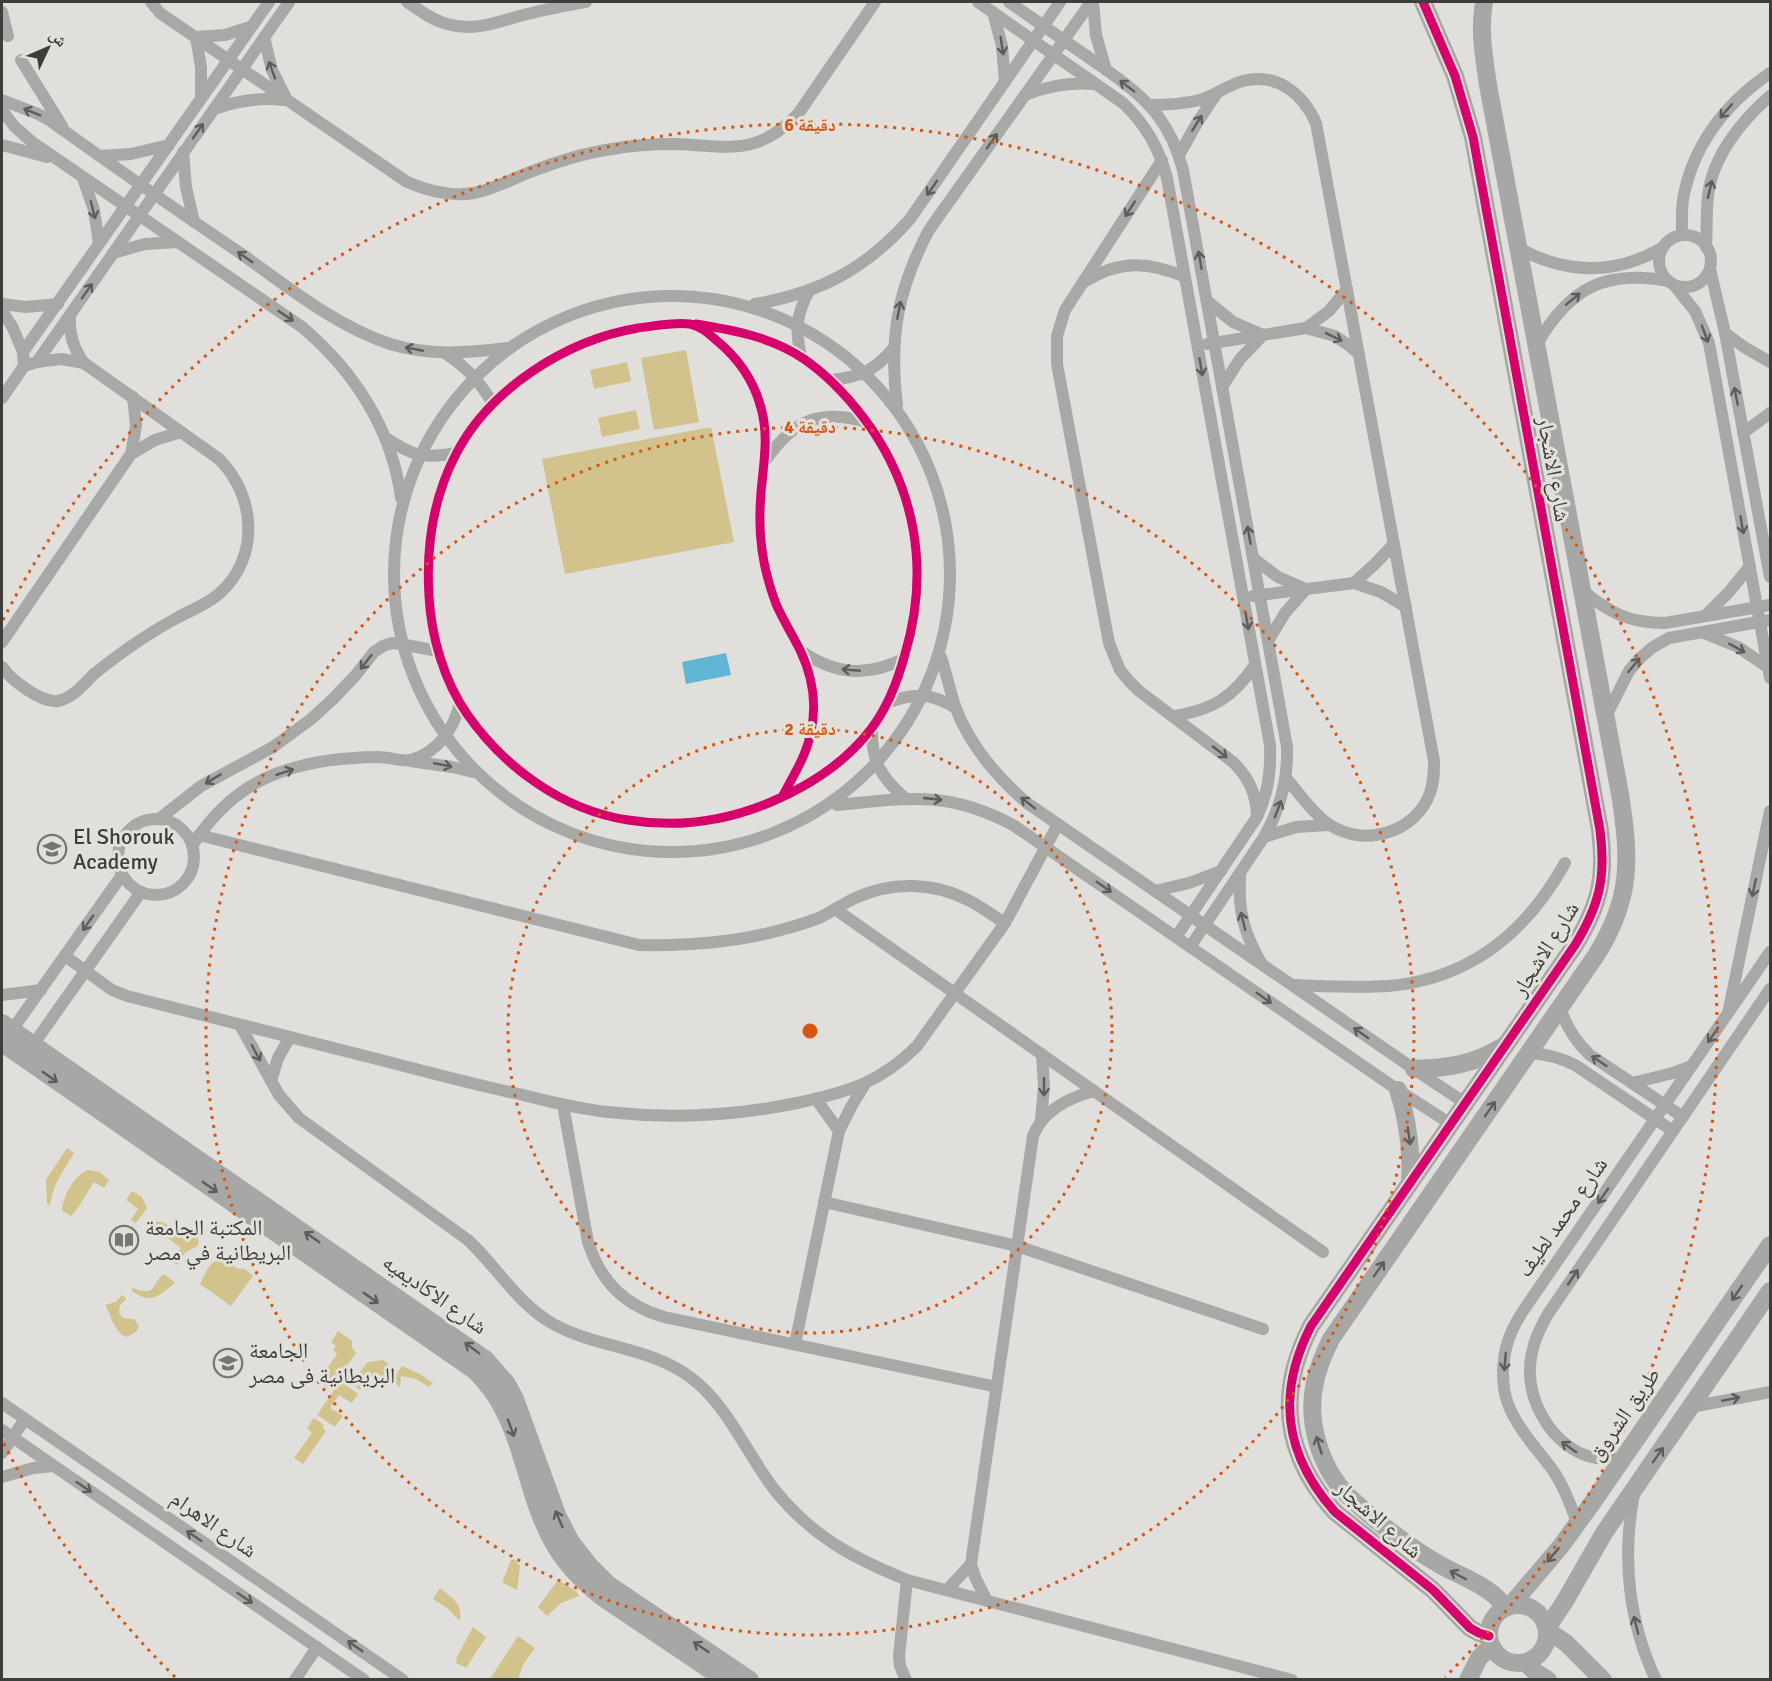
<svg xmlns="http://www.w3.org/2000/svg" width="1772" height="1681" viewBox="0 0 1772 1681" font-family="Signika,'Noto Naskh Arabic',sans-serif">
  <rect width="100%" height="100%" fill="#e0dfdb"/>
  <!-- green -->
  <g fill="#d2c38c">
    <polygon points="686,350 699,422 654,430 641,358"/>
    <polygon points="627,362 631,381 594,389 590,370"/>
    <polygon points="636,410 640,429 602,437 598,418"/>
    <polygon points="711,427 734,542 565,574 542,459"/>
    <path d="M67 1148 74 1153C64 1170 52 1185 50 1206L47 1203 46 1180Z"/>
    <path d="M89 1170 99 1172 109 1180 104 1188 94 1182 77 1209 71 1216 62 1211C63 1196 74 1174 89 1170Z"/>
    <polygon points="132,1191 142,1197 147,1208 136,1223 131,1220 138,1209 126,1200"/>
    <path d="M155 1221 165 1223 178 1235H194L198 1237C200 1250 194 1246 186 1252 181 1257 183 1261 177 1265L172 1261 181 1248 157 1230 152 1236 145 1230 149 1224Z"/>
    <path d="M225 1257 236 1268 245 1269 253 1276 231 1306 200 1284C207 1270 209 1261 225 1257Z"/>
    <path d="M164 1274 175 1283C157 1297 151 1305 131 1290L133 1288C159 1297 149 1285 164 1274Z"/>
    <path d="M122 1295 125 1297 126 1299 120 1305 119 1313 123 1318 134 1319 139 1326 136 1332 127 1337C113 1332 112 1316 105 1305L116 1302Z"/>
    <polygon points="338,1331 352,1341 352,1347 356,1353 330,1389 318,1381 337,1354 333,1350 336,1346 331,1342"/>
    <polygon points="383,1360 393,1368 385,1379 375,1372 360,1390 351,1383 368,1362"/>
    <polygon points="402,1366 420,1374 433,1383 429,1387 416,1379 401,1376 400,1387 391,1381"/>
    <polygon points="340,1381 358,1394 352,1403 339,1395 330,1408 343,1416 335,1427 317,1415"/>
    <polygon points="314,1418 324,1425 323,1428 326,1431 303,1464 294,1458 312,1433 307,1428"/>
    <polygon points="514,1559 520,1566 517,1590 503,1583 503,1580 511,1560"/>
    <polygon points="558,1580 576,1591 579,1596 561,1603 547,1616 538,1607"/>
    <path d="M440 1588C453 1599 463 1603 460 1621L447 1608 433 1599Z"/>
    <polygon points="473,1627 486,1637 466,1668 456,1663 457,1657"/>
    <polygon points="518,1636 535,1648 523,1665 518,1679 490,1679"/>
  </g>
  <!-- water -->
  <polygon fill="#5eb5d4" points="726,653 731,675 686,684 682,662"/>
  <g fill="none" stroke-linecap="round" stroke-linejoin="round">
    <!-- street -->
    <g stroke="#a8a8a7" stroke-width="12">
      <path d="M151 2 160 13 407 182C428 191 451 197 474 193 492 190 508 181 525 174 553 163 582 153 612 149 633 145 655 144 676 144 729 146 756 157 798 114L875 2"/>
      <path d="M407 2C419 10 432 20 447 24 474 32 497 22 523 15 544 10 565 5 586 2"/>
      <path d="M978 2 1123 103C1146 125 1159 148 1167 178L1270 745C1271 772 1268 793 1257 817L1176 937"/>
      <path d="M1009 2C1035 20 1062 39 1088 57 1113 75 1140 92 1158 116 1171 133 1178 151 1183 170L1287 747C1288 780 1281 808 1264 837L1190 947"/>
      <polyline points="1093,2 1096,35 1106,70"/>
      <polyline points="2,12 8,36"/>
      <polyline points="993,12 1002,46 1005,82"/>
      <polyline points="264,37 272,70 285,96"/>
      <polyline points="21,60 62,126"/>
      <path d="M1025 95C1047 86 1069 82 1094 84"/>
      <polyline points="201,98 201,67 196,37 225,35 250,27"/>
      <path d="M2 100 38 114 49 120C113 166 178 211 243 255 289 288 336 326 390 344 429 356 467 353 507 348"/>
      <path d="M1149 105C1166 105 1183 104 1200 100 1215 95 1228 85 1243 81 1277 72 1303 94 1316 123L1434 761C1434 772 1434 782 1430 793 1416 832 1365 848 1330 825 1314 815 1299 793 1286 778"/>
      <path d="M214 109C237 101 258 97 283 100"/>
      <path d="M2 110 14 126 32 142 302 327C354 371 392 429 401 498"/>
      <polyline points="2,145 47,157"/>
      <polyline points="183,152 186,187 194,222"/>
      <polyline points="1179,155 1197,123 1217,93"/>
      <polyline points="100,156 131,154 169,145"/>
      <path d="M1162 160 1065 310 1057 336V364L1109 643 1120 670 1129 681 1139 691 1233 762C1249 778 1256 793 1257 816"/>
      <polyline points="83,178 94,210 99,244"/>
      <path d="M1682 235C1682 222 1681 207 1684 194 1695 142 1728 102 1770 73"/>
      <circle cx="1685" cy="261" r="26"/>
      <path d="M1706 247C1707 230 1706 213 1708 196 1712 157 1742 120 1770 96"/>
      <path d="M1520 249C1567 274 1615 275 1662 248"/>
      <polyline points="113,253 145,244 178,242"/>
      <polyline points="1710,269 1725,333 1770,577"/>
      <path d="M1084 282C1119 260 1148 261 1185 277"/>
      <polyline points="1674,285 1695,311 1709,343 1770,678"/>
      <circle cx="672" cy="574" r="278"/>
      <polyline points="1207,301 1233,322 1263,335 1240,359 1222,387"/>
      <polyline points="2,304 26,307 58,304"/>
      <path d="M755 304C820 293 866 269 910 219L1060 2"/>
      <polyline points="2,311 12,326 23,352"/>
      <path d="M696 324C733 330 772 337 804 359 827 375 846 395 863 417 916 487 930 570 905 654 898 680 888 707 871 729 845 763 809 786 771 802 726 821 677 828 628 820 562 810 504 767 467 714 444 681 431 636 429 596 426 548 433 498 456 454 490 388 567 340 638 328 655 326 674 322 690 324 700 326 708 333 716 340 738 358 754 381 761 408 771 443 760 477 760 512 759 543 765 575 776 604 783 620 792 634 800 650 812 675 817 704 811 731 807 755 793 776 782 797"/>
      <polyline points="1306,328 1329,311 1347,289"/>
      <polyline points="1725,333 1744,347 1770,362"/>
      <polyline points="1207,344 1306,328 1335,336 1347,344 1359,354"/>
      <path d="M1537 344C1569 289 1604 269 1668 281"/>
      <path d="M446 354C467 367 481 383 493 404"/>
      <path d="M801 356C795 330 796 315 809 291"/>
      <polyline points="37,362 61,359 84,363"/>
      <polyline points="24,366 23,352 269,2"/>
      <path d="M831 380C860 377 874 371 893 349"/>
      <polyline points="2,398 24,366 37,362 289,2"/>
      <path d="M897 405C889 339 897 290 929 230L1091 2"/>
      <polyline points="1743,433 1770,413"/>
      <path d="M386 438C412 456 425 459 456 453"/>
      <polyline points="131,454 155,440 181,432"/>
      <path d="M765 461C793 421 818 408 867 422"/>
      <polyline points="1253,558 1278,577 1306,589 1285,613 1268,641"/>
      <polyline points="1354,583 1375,564 1394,544"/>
      <path d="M1583 591C1610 613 1629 623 1665 623L1770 605"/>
      <polyline points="1253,596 1354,583 1381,592 1406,607"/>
      <polyline points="1705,616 1729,592 1750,566"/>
      <polyline points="1704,633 1738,647 1769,668"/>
      <polyline points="2,642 131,454 136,426 133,397"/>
      <path d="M801 651C836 675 866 677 904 659"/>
      <path d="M941 657C946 673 950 690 955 706 969 745 997 777 1027 803L1414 1069 1465 1103"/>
      <path d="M2 667C11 680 41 703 58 701 73 698 84 684 94 674 105 665 116 657 127 649 143 638 159 627 177 618 191 610 208 604 220 593 260 557 256 496 219 459L84 363C73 348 69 334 70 315"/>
      <path d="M887 703C914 692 931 693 956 708"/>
      <path d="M1174 716C1213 710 1233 697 1255 665"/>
      <polyline points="1606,716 1629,671 1640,658 1653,647 1669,638 1770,620"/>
      <path d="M872 728C871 760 881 778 905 798"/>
      <polyline points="410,761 452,767 473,772"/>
      <path d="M837 805C908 798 947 790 1013 825L1398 1090 1451 1124"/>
      <circle cx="156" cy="857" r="38"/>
      <polyline points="159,819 201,786 273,747 310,720 333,699 355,676 374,652 383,646 392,643 400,644 438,651"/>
      <path d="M199 835 639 945C688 946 736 943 784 929 796 926 808 922 819 918 831 912 843 904 855 898 892 881 934 882 970 901 982 907 993 916 1005 923"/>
      <polyline points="1264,837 1296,827 1329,825"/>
      <path d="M192 846C208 821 231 796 258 782 286 767 324 759 356 758 363 757 371 757 379 757 389 757 401 762 411 760 438 752 454 729 460 703"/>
      <path d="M1240 875C1238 909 1243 931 1260 961"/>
      <polyline points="1155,891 1189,883 1221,871"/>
      <polyline points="835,909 1323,1252"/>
      <path d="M65 956 112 990 127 996C208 1016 288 1037 369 1057 420 1070 471 1084 523 1095 551 1102 579 1109 608 1112 671 1119 734 1116 797 1103 848 1092 880 1083 917 1046L1005 923 1058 824"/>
      <path d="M1292 985C1324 986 1357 988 1388 986 1470 979 1526 933 1565 863"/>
      <polyline points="2,995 41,990"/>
      <path d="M1560 1007C1566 1027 1575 1041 1590 1055L1683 1117"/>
      <polyline points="1729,1009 1770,811"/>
      <path d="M240 1025 279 1095 299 1118 468 1240C498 1268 518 1305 555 1325 598 1348 650 1347 690 1377 728 1405 746 1453 774 1489 811 1536 853 1558 907 1580L1292 1680"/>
      <polyline points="12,1030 122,875"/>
      <polyline points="33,1045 141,892"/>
      <path d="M1529 1053C1546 1054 1559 1057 1575 1065L1673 1131"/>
      <polyline points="271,1081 278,1058 290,1037"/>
      <polyline points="1632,1083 1673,1073 1692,1066"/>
      <polyline points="816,1099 839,1131"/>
      <path d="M563 1105 588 1242C601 1282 624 1305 664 1317L997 1387"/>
      <polyline points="1041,1119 1044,1087 1042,1054"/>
      <polyline points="824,1202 1017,1246 1263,1329"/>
      <polyline points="795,1344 839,1131 851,1107 865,1084"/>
      <polyline points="2,1403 403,1680"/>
      <polyline points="1691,1407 1770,1392"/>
      <polyline points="2,1430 364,1680"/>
      <polyline points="2,1453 25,1419"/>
      <path d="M1625 1456C1575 1472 1532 1421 1530 1375 1529 1352 1537 1333 1548 1314L1770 989"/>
      <polyline points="2,1477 33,1468 53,1466"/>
      <path d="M1634 1494C1622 1556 1628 1621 1656 1680"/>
      <path d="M1577 1524C1571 1505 1564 1486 1552 1469 1537 1449 1517 1428 1508 1404 1500 1382 1502 1352 1512 1331 1515 1324 1519 1317 1523 1311L1770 952"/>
      <polyline points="947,1590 971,1564"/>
      <path d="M987 1601 975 1577 971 1564 1033 1136C1043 1110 1068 1098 1094 1091"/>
      <polyline points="295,1680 317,1647"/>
      <polyline points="906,1680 900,1666 899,1656 907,1580"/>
    </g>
    <!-- secondary -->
    <g stroke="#a7a8a5" stroke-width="18">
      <path d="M1423 2 1455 76 1473 137 1600 830C1606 877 1600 904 1575 945L1311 1326C1276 1394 1284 1455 1335 1512L1433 1590 1470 1628 1479 1633 1489 1636"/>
      <path d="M1484 2C1479 30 1484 57 1488 85L1620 794C1630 859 1632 897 1597 954L1331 1339C1324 1353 1318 1367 1315 1382 1306 1421 1320 1468 1349 1497 1358 1505 1367 1513 1377 1521 1396 1536 1416 1551 1437 1563 1458 1576 1493 1586 1505 1608"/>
      <polyline points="2,1023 485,1359 507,1384 515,1399 558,1517 571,1542 589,1565 609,1585 750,1680"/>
      <path d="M2 1043 474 1370C485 1381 495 1393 502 1407 525 1449 529 1500 553 1542 565 1564 582 1581 602 1597L725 1680"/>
      <path d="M1414 1069C1447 1068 1472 1065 1502 1047"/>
      <path d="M1398 1090C1408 1121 1412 1150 1410 1183"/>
      <circle cx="1518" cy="1634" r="29"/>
      <polyline points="1510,1606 1561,1546 1595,1499 1770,1245"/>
      <polyline points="1547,1628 1565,1601 1604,1533 1770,1291"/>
      <polyline points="1548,1631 1566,1643 1603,1680"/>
      <polyline points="1526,1663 1534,1671 1548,1680"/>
      <polyline points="1468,1680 1479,1658 1491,1646"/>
    </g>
    <!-- cycleway casing -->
    <g stroke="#e2e0d9" stroke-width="13">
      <g id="cycleway">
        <path d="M1423 2 1455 76 1473 137 1600 830C1606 877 1600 904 1575 945L1311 1326C1276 1394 1284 1455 1335 1512L1433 1590 1470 1628 1479 1633 1489 1636"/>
        <path d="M696 324C733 330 772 337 804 359 827 375 846 395 863 417 916 487 930 570 905 654 898 680 888 707 871 729 845 763 809 786 771 802 726 821 677 828 628 820 562 810 504 767 467 714 444 681 431 636 429 596 426 548 433 498 456 454 490 388 567 340 638 328 655 326 674 322 690 324 700 326 708 333 716 340 738 358 754 381 761 408 771 443 760 477 760 512 759 543 765 575 776 604 783 620 792 634 800 650 812 675 817 704 811 731 807 755 793 776 782 797"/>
      </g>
    </g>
    <!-- cycleway -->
    <use href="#cycleway" stroke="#d6006c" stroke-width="9"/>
  </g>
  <!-- one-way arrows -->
  <defs><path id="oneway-shaft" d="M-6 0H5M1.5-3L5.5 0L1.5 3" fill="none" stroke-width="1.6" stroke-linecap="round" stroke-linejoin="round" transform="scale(1.5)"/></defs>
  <g stroke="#5d5d5b">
    <use href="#oneway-shaft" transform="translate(1002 46) rotate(81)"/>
    <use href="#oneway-shaft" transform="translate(272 70) rotate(-110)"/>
    <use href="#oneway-shaft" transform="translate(1127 86) rotate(-143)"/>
    <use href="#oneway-shaft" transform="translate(1726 111) rotate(131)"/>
    <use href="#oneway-shaft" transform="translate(32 112) rotate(-158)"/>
    <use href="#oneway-shaft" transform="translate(1197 123) rotate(-58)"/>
    <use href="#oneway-shaft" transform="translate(198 131) rotate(-55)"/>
    <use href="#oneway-shaft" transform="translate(992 141) rotate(-55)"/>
    <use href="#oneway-shaft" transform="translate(932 188) rotate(125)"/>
    <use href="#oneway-shaft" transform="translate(1710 189) rotate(-77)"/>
    <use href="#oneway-shaft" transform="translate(1130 209) rotate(123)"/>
    <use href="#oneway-shaft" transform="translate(93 210) rotate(76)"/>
    <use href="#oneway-shaft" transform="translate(245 257) rotate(-145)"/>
    <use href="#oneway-shaft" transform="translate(1200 260) rotate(-100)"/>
    <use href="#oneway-shaft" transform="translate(87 291) rotate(-55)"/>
    <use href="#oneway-shaft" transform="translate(1573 299) rotate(-39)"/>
    <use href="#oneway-shaft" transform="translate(899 310) rotate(-79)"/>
    <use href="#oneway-shaft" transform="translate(286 316) rotate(34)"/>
    <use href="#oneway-shaft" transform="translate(1705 334) rotate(70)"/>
    <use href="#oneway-shaft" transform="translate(1334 337) rotate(26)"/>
    <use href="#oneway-shaft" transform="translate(414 349) rotate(-169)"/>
    <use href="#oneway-shaft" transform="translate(1201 367) rotate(80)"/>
    <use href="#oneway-shaft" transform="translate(1736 396) rotate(-101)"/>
    <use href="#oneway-shaft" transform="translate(1742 525) rotate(80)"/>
    <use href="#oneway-shaft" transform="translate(1249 535) rotate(-100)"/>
    <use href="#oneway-shaft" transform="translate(1247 621) rotate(80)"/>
    <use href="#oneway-shaft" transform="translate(1737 648) rotate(29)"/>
    <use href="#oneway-shaft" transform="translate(366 662) rotate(128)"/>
    <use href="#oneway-shaft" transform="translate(1634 665) rotate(-51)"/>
    <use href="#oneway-shaft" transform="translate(851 670) rotate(-175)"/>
    <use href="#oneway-shaft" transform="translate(1220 752) rotate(38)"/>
    <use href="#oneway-shaft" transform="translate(443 765) rotate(11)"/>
    <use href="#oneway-shaft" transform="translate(285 772) rotate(-18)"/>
    <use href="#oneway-shaft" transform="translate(213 779) rotate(149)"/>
    <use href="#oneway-shaft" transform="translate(933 799) rotate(6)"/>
    <use href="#oneway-shaft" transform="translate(1028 803) rotate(-142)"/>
    <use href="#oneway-shaft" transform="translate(1278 809) rotate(-69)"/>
    <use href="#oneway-shaft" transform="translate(1104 887) rotate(35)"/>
    <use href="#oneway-shaft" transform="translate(1754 888) rotate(102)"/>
    <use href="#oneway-shaft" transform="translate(1243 921) rotate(-104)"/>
    <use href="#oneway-shaft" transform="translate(88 923) rotate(125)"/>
    <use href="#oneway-shaft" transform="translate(1264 998) rotate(35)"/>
    <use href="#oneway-shaft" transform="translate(1361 1033) rotate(-145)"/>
    <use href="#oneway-shaft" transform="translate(1713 1035) rotate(125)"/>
    <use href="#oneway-shaft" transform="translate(256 1053) rotate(62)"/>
    <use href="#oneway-shaft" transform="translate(1599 1061) rotate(-146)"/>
    <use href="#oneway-shaft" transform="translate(1044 1087) rotate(90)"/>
    <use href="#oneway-shaft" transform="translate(1603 1196) rotate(125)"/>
    <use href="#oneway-shaft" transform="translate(1573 1277) rotate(-56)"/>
    <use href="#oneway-shaft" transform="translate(1505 1362) rotate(95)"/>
    <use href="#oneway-shaft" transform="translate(1731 1399) rotate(-11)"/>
    <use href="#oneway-shaft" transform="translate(1569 1447) rotate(-145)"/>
    <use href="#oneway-shaft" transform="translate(84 1487) rotate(34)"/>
    <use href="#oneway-shaft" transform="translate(194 1536) rotate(-146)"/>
    <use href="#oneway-shaft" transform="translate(245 1598) rotate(34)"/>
    <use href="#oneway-shaft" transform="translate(1636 1625) rotate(-104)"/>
    <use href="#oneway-shaft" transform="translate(355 1646) rotate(-145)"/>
  </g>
  <g stroke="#5d5d5a">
    <use href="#oneway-shaft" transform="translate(50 1077) rotate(35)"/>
    <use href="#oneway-shaft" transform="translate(1490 1109) rotate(-55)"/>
    <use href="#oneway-shaft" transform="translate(1409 1136) rotate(82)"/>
    <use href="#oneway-shaft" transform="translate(210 1187) rotate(35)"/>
    <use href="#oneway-shaft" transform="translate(312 1237) rotate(-145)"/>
    <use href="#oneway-shaft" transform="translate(1379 1269) rotate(-55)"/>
    <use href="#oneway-shaft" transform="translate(1737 1293) rotate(124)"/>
    <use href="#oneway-shaft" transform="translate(371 1298) rotate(35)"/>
    <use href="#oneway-shaft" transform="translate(472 1348) rotate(-143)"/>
    <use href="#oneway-shaft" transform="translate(511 1428) rotate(70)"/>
    <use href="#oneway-shaft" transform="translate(1319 1445) rotate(-107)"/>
    <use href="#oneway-shaft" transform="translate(1658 1455) rotate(-55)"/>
    <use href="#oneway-shaft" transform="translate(559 1519) rotate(-113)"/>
    <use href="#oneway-shaft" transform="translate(1553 1555) rotate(130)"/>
    <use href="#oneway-shaft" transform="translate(1458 1575) rotate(-152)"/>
    <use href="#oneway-shaft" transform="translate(701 1647) rotate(-146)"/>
  </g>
  <!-- distance rings -->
  <g fill="none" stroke="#d75611" stroke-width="3" stroke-dasharray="3 6">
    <circle cx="810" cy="1031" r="302"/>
    <circle cx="810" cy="1031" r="604"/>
    <path d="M175 1677A906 906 0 0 1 3 1442M3 620A906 906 0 1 1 1445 1677"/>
  </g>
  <!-- icons -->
  <defs>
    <g id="university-ring" transform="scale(1.5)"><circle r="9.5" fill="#e2e0d9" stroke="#767672" stroke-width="1.5"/><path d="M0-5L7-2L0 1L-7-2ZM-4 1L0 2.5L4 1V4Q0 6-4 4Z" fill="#767672"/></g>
    <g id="library-ring" transform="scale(1.5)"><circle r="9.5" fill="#e2e0d9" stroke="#767672" stroke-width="1.5"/><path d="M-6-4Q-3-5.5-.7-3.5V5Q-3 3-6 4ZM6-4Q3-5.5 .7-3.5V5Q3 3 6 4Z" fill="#767672"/></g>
  </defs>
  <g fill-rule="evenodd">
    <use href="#university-ring" x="52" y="849"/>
    <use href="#library-ring" x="124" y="1240"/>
    <use href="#university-ring" x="228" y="1363"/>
  </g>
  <g text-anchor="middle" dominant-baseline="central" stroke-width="6" stroke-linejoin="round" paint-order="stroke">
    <!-- street labels -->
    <g font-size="22" fill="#3d3d3a" stroke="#e2e0d9">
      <text transform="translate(1554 469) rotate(80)">شارع الاشجار</text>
      <text transform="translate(1545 949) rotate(-58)">شارع الاشجار</text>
      <text transform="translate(1562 1217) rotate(-55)">شارع محمد لطيف</text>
      <text transform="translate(435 1294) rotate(35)">شارع الاكاديميه</text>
      <text transform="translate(1624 1414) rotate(-55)">طريق الشروق</text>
      <text transform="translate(1379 1519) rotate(41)">شارع الاشجار</text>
      <text transform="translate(214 1524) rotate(35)">شارع الاهرام</text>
    </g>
    <!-- poi labels -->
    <g font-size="22" fill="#3d3d3a" stroke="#e2e0d9" text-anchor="start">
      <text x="73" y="836">El Shorouk<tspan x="73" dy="25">Academy</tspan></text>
      <text x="145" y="1227">المكتبة الجامعة<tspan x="145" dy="25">البريطانية في مصر</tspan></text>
      <text x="249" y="1350">الجامعة<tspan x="249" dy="25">البريطانية فى مصر</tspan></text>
    </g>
  </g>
  <circle cx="810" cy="1031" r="9" fill="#d75611" stroke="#e2e0d9" stroke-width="3"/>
  <g font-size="18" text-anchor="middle" font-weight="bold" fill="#d75611" stroke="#e2e0d9" stroke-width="6" stroke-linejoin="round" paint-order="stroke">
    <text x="810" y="131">6 دقيقة</text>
    <text x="810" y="433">4 دقيقة</text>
    <text x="810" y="735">2 دقيقة</text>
  </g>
  <!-- border -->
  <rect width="1772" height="1681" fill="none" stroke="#3d3d3a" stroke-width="6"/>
  <!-- north arrow -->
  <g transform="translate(48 48) rotate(46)" stroke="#e2e0d9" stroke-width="4.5" paint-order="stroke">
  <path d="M0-4.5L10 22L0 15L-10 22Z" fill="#3d3d3a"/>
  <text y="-9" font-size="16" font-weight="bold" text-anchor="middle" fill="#3d3d3a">ش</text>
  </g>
</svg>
